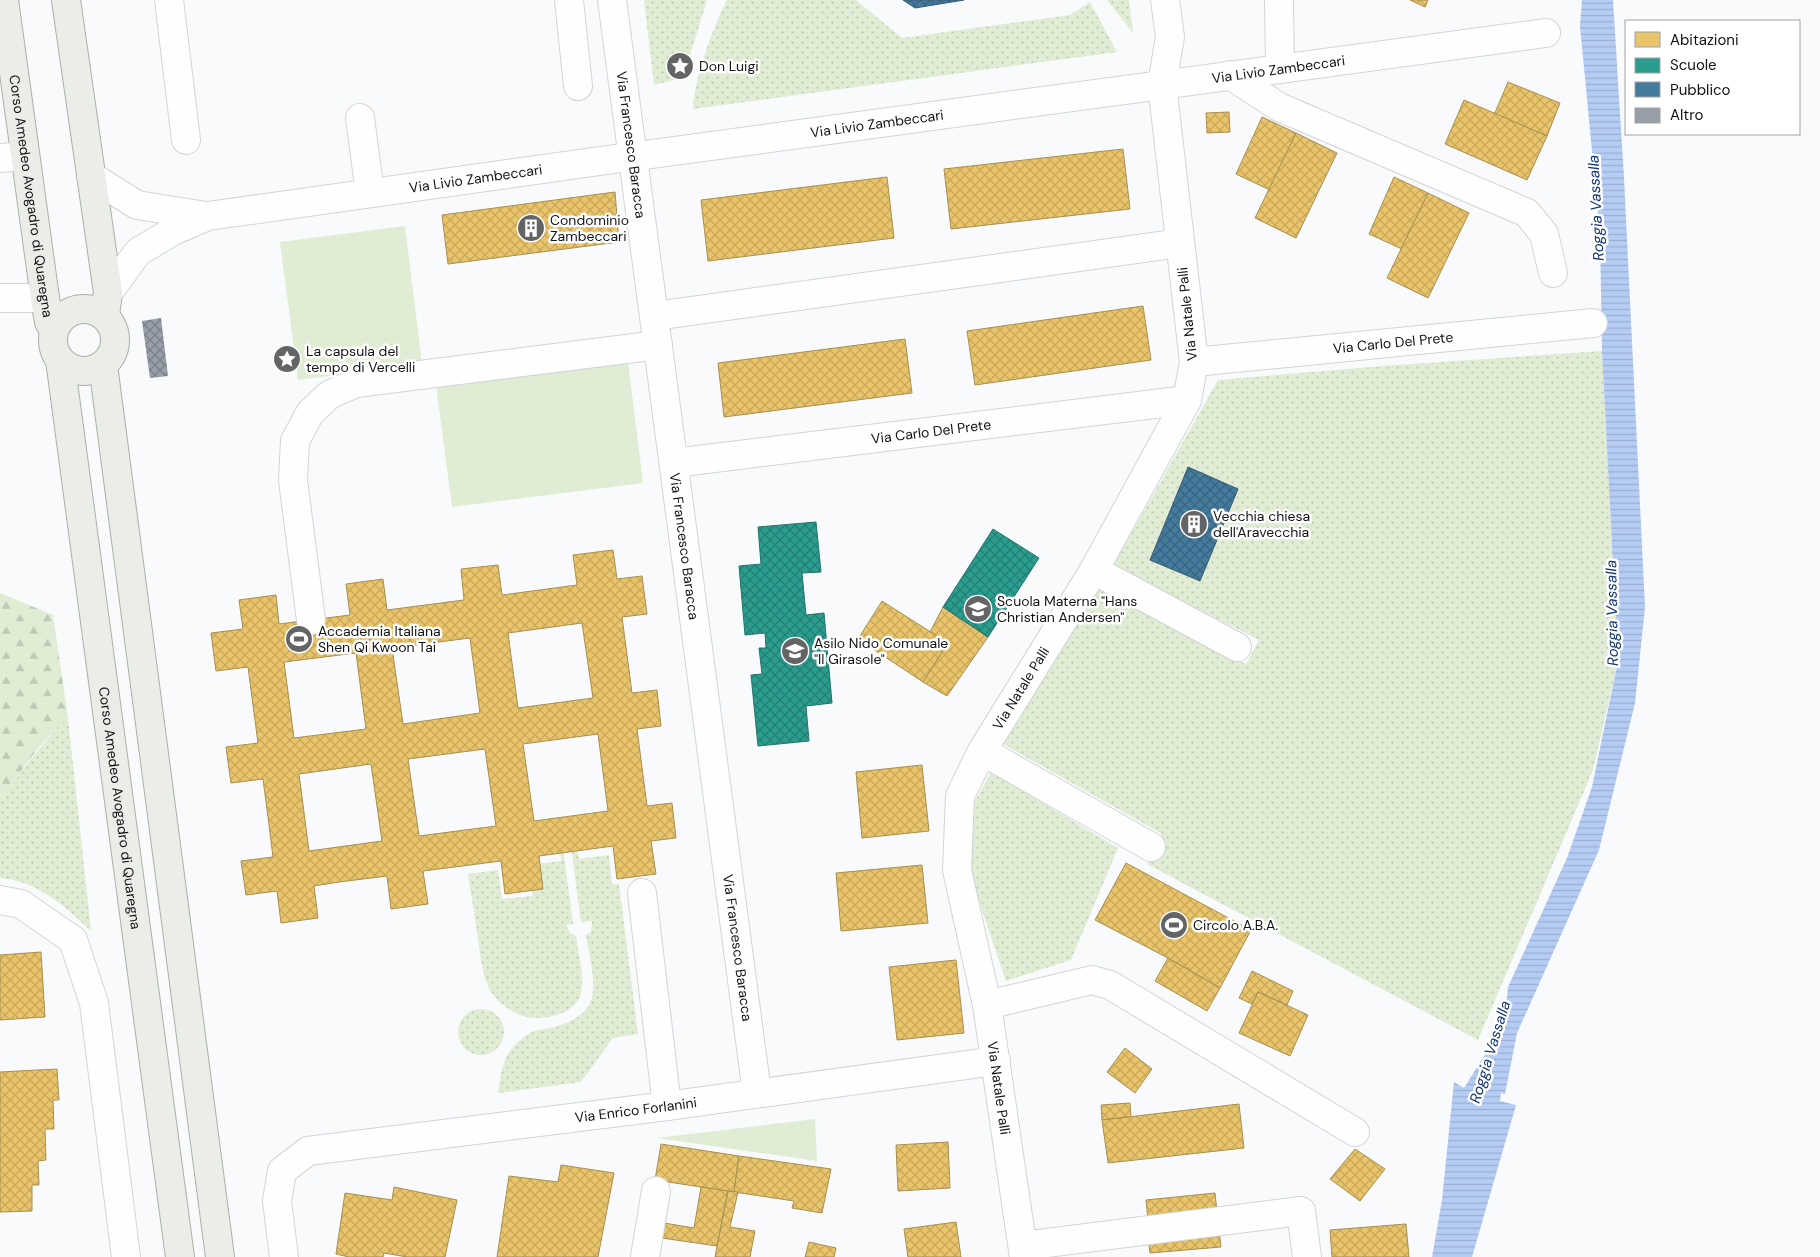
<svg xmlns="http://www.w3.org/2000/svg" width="1820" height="1257" viewBox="0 0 1820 1257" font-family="'DM Sans',sans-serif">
  <defs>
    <pattern id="grass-dots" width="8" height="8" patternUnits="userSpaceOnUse" patternTransform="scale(1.25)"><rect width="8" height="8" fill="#e0ecd4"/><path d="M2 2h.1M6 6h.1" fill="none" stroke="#bfcab5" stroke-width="1.8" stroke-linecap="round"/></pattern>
    <pattern id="forest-firs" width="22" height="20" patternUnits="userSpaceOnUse" patternTransform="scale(1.25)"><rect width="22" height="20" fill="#e0ecd4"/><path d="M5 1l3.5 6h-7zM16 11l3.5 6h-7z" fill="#bfcab5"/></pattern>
    <pattern id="water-rules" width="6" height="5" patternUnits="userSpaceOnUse" patternTransform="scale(1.25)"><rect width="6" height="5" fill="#b5ccf4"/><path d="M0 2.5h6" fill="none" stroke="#9baed0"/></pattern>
    <pattern id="homes-cross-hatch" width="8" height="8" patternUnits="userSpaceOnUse" patternTransform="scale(1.25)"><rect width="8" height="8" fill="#e9c46a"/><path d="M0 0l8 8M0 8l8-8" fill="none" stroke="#c7a85b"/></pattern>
    <pattern id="schools-cross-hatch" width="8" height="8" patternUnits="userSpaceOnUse" patternTransform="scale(1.25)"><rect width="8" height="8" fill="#2a9d8f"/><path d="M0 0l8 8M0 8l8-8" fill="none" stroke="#237f74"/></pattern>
    <pattern id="public-cross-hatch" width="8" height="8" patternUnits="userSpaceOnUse" patternTransform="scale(1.25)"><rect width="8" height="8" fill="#457b9d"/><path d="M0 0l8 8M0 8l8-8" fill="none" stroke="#38647f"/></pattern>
    <pattern id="building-cross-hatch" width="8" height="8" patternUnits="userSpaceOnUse" patternTransform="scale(1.25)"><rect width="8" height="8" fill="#989ea8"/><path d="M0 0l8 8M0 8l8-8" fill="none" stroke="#7b8088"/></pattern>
  </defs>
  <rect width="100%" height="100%" fill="#f8fafc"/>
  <!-- grass -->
  <g fill="url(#grass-dots)" fill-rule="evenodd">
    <polygon points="644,0 707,0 683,78 654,85"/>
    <path d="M727 0H856L902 38 1070 15 1090 2 1117 52 693 109C694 79 713 27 727 0Z"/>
    <polygon points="1107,0 1129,0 1133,33"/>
    <path d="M1602 351 1618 661 1593 770 1478 1040 1147 864 1162 834 1003 744 1097 589 1246 664 1259 640 1113 566 1218 380 1396 365ZM1187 468 1238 489 1200 580 1150 559Z"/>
    <path d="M68 718 91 931C65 906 37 881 0 878V800L28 763 58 726Z"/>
    <polygon points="991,772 1118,848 1071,960 1006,981 967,866 974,803"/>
    <path d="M576 838 579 859 609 855 612 884H619L638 1034 613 1038 581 1082 498 1093C500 1081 501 1067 507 1056 512 1047 522 1037 532 1032 539 1029 547 1029 555 1027 569 1023 586 1015 591 1001 597 984 589 953 586 935L591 932 592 921 581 922 570 839Z"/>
    <path d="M559 840H562L573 924 566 925 570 933 576 936C578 952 585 978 581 993 576 1015 541 1022 523 1016 513 1013 501 1005 494 996 482 980 481 958 478 938 475 917 471 895 468 874L498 870 502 899 533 896 529 865 561 861Z"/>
    <circle cx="481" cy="1032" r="23"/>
  </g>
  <!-- forest -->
  <path fill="url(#forest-firs)" d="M0 593 53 615 68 718C41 740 21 772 0 800Z"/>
  <!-- garden -->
  <g fill="#e0ecd4">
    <polygon points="405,226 422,364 298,380 280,242"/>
    <polygon points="628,361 643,483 452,507 436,385"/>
    <polygon points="815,1119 817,1161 657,1138"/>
  </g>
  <!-- water -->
  <polygon fill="url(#water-rules)" points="1582,0 1613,0 1624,178 1645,607 1635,703 1599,850 1517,1033 1505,1094 1501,1093 1500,1101 1516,1105 1472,1257 1432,1257 1442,1200 1454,1082 1464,1088 1504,1024 1508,987 1567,858 1592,787 1618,661 1602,351 1600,234 1580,26"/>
  <!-- homes -->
  <g fill="url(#homes-cross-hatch)" stroke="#a88f50" fill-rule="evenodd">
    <polygon points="1410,0 1428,0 1425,7"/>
    <polygon points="1508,82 1560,103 1547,136 1494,115"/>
    <polygon points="1464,100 1547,136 1527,180 1445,144"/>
    <polygon points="1229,112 1230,132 1207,133 1206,113"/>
    <polygon points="1262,117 1296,133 1270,190 1236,174"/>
    <polygon points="1296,133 1337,153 1296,238 1255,218"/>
    <polygon points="1123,149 1130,209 951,229 944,169"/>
    <polygon points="887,177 894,238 708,261 701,200"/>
    <polygon points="1394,177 1428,193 1402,249 1369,234"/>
    <polygon points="615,192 619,242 448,264 442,215"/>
    <polygon points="1428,193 1469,213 1428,298 1387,278"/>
    <polygon points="1143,306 1151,360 975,385 967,331"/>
    <polygon points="905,339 912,393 724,417 718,363"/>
    <path d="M613 550 617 579 642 576 647 614 622 617 632 693 657 690 661 726 637 729 647 806 672 803 676 838 651 841 656 874 617 879 613 846 539 856 543 889 505 894 501 861 423 871 428 904 391 909 387 876 339 882 314 886 318 918 281 923 277 891 246 895 241 861 273 857 268 817 263 779 231 783 226 747 258 743 248 667 216 671 211 633 243 629 239 600 276 595 279 624 350 615 346 584 383 579 387 610 464 600 461 569 498 565 502 595 577 585 573 555ZM582 623 593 698 518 708 508 633ZM470 638 480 713 403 724 392 648ZM356 653 366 729 294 738 284 662ZM598 734 608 811 534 821 523 744ZM485 749 496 826 419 836 408 759ZM371 764 382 841 309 851 299 774Z"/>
    <polygon points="882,601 948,643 923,682 858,639"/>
    <polygon points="943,607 988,637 947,696 923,682 948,643 930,632"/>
    <polygon points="922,765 929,831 862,838 856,772"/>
    <polygon points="1126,863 1251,930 1220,988 1168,958 1095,920"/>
    <polygon points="922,865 928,923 841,931 836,873"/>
    <polygon points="41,952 45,1017 0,1020 0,955"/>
    <polygon points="1168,958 1220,988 1207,1011 1155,981"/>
    <polygon points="956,960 964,1033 897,1040 889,967"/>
    <polygon points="1252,971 1293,991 1287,1005 1258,992 1252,1004 1239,998"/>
    <polygon points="1258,992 1308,1015 1290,1056 1239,1033"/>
    <polygon points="1125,1048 1152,1069 1135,1093 1107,1072"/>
    <polygon points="57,1069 59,1100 53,1100 54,1129 45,1129 46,1160 38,1161 39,1185 32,1185 32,1211 0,1212 0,1072"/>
    <polygon points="1130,1103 1131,1117 1102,1120 1101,1105"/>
    <polygon points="1239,1104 1244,1148 1108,1163 1102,1120"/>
    <polygon points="948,1142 950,1188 898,1191 896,1145"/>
    <polygon points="661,1144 739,1156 734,1192 655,1180"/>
    <polygon points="1355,1149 1385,1169 1360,1201 1330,1179"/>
    <polygon points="739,1156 831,1169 822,1213 792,1208 794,1201 734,1192"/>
    <polygon points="561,1165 614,1173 598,1257 497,1257 509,1176 558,1182"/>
    <polygon points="394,1187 457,1200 445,1257 407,1257 384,1253 383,1257 349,1257 336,1254 345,1193 392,1200"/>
    <polygon points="701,1187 728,1191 717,1246 655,1237 658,1222 694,1228"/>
    <polygon points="728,1191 738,1192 730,1227 755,1231 750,1257 715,1257"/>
    <polygon points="1215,1193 1217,1212 1148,1220 1146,1200"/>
    <polygon points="956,1222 961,1257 908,1257 904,1229"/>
    <polygon points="1406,1224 1409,1257 1332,1257 1330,1230"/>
    <polygon points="1219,1231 1221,1247 1150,1253 1148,1237"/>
    <polygon points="809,1242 836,1248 834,1257 805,1257"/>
  </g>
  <!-- schools -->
  <g fill="url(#schools-cross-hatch)" stroke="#23746a">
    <polygon points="816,522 821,572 802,573 806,615 824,613 832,703 806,706 809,741 758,746 751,675 762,674 759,648 766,648 765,633 745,635 739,566 761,564 758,527"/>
    <polygon points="993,529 1039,558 988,637 943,607"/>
  </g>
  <!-- public -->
  <g fill="url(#public-cross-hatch)" stroke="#365c74">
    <polygon points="903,0 964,0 915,8"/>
    <polygon points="1188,467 1238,489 1200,581 1150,560"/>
  </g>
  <!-- building -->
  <polygon fill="url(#building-cross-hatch)" points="161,318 168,376 150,378 142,321"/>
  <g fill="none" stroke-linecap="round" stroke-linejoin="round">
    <!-- minor casing -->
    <g stroke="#d2d4d6" stroke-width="30">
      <g id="minor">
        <polyline points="169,0 186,140"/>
        <polyline points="569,0 578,86"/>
        <path id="s1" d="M612 0 757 1093"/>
        <polyline points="1279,0 1280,69"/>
        <polyline points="1230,75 1279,107 1527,213 1544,234 1553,273"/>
        <polyline points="360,118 370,193"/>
        <polyline points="0,158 25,156"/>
        <polyline points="91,176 137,205 206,216"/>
        <path id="s2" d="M108 293 138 252 173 231 208 216 600 161 1546 33"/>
        <polyline points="0,298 45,298"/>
        <polyline points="655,316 1180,243"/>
        <path id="s3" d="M1194 362 1593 323"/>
        <path id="s4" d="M674 463 1187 400"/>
        <polyline points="1094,570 1237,647"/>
        <polyline points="311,620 293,480 295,441 310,413 329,395 356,383 658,345"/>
        <polyline points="982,751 1151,847"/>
        <polyline points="642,893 667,1106"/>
        <polyline points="0,900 21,904 73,940 94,1003 126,1257"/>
        <polyline points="987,1005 1092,980 1110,985 1355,1132"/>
        <polyline points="1023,1246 1301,1211 1307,1257"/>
        <path id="s5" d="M284 1257 277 1201 282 1171 308 1151 667 1106 996 1061"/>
        <polyline points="645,1257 656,1191"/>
        <path id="s6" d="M1024 1257 987 1005 957 870 960 796 982 751 1094 570 1187 400 1194 362 1162 84 1170 37 1165 0"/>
      </g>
    </g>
    <!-- major casing -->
    <g stroke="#acb1a8" stroke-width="30">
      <g id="major">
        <path id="s7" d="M4 0 45 298 49 322 54 330"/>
        <polyline points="66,0 108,293 105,315"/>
        <circle cx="84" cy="340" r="31"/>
        <path id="s8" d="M60 360 180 1257"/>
        <polyline points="103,365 220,1257"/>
      </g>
    </g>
    <!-- minor -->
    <use href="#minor" stroke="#fefeff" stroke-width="28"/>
    <!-- major -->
    <use href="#major" stroke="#eaede8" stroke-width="28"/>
  </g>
  <!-- icons -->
  <defs>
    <g id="sight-disc" transform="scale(1.4375)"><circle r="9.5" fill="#626466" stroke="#fff"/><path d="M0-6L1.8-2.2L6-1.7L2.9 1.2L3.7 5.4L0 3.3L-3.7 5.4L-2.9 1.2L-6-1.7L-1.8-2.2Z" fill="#fff"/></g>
    <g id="building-disc" transform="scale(1.4375)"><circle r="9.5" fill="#626466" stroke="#fff"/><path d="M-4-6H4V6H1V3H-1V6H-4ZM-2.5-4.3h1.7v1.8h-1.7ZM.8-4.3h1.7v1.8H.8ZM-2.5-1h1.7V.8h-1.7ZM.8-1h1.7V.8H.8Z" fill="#fff"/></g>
    <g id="school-disc" transform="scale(1.4375)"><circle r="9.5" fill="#626466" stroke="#fff"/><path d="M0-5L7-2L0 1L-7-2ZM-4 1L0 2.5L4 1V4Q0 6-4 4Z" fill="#fff"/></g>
    <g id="stadium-disc" transform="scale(1.4375)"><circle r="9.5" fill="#626466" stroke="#fff"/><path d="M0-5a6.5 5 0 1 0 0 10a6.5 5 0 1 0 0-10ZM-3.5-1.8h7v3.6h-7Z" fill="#fff"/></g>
  </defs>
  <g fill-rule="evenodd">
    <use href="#sight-disc" x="680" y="66"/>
    <use href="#building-disc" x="531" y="228"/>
    <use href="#sight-disc" x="287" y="359"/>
    <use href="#building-disc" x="1194" y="524"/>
    <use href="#school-disc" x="978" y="609"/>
    <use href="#stadium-disc" x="299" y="639"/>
    <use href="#school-disc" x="795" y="651"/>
    <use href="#stadium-disc" x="1174" y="925"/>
  </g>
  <g text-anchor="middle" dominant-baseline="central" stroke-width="5" stroke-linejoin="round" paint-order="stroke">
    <!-- poi labels -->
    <g font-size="14" fill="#121315" stroke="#fff" text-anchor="start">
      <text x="699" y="66">Don Luigi</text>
      <text x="550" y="220">Condominio<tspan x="550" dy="16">Zambeccari</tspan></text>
      <text x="306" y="351">La capsula del<tspan x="306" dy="16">tempo di Vercelli</tspan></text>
      <text x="1213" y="516">Vecchia chiesa<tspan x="1213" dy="16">dell'Aravecchia</tspan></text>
      <text x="997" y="601">Scuola Materna "Hans<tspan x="997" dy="16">Christian Andersen"</tspan></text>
      <text x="318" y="631">Accademia Italiana<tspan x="318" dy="16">Shen Qi Kwoon Tai</tspan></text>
      <text x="814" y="643">Asilo Nido Comunale<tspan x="814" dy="16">"Il Girasole"</tspan></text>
      <text x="1193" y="925">Circolo A.B.A.</text>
    </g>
    <!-- street labels -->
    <g font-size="14" fill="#121315" stroke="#fff">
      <text stroke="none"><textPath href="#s2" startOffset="1210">Via Livio Zambeccari</textPath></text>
      <text stroke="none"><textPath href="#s2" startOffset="805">Via Livio Zambeccari</textPath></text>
      <text stroke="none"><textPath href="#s1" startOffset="146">Via Francesco Baracca</textPath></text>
      <text stroke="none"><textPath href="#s2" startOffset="400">Via Livio Zambeccari</textPath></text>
      <text stroke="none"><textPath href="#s7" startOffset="198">Corso Amedeo Avogadro di Quaregna</textPath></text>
      <text transform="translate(1187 314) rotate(-96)">Via Natale Palli</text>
      <text stroke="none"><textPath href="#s3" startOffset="200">Via Carlo Del Prete</textPath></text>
      <text stroke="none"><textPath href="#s4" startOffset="259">Via Carlo Del Prete</textPath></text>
      <text stroke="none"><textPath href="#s1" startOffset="551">Via Francesco Baracca</textPath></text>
      <text stroke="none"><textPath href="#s6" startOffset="591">Via Natale Palli</textPath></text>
      <text stroke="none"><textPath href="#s8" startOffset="452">Corso Amedeo Avogadro di Quaregna</textPath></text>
      <text stroke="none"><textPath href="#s1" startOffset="956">Via Francesco Baracca</textPath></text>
      <text transform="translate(999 1088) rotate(82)">Via Natale Palli</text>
      <text stroke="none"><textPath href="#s5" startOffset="450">Via Enrico Forlanini</textPath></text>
    </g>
    <!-- water labels -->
    <g font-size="15" font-style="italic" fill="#123575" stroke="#fff">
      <text transform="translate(1596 208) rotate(-93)">Roggia Vassalla</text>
      <text transform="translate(1612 613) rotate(-91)">Roggia Vassalla</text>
      <text transform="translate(1490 1052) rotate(-73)">Roggia Vassalla</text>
    </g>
  </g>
  <!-- legend -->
  <rect x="1625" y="20" width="175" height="115" fill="#ffffff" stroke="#a0a1a1"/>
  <rect x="1635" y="32" width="25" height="15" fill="#e9c46a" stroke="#a0a1a1"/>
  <text x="1670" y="45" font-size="15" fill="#121315">Abitazioni</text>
  <rect x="1635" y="58" width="25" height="15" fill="#2a9d8f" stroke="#a0a1a1"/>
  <text x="1670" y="70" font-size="15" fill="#121315">Scuole</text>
  <rect x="1635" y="82" width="25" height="15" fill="#457b9d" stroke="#a0a1a1"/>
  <text x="1670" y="95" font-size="15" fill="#121315">Pubblico</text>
  <rect x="1635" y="108" width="25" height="15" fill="#989ea8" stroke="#a0a1a1"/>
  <text x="1670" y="120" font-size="15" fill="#121315">Altro</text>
</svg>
